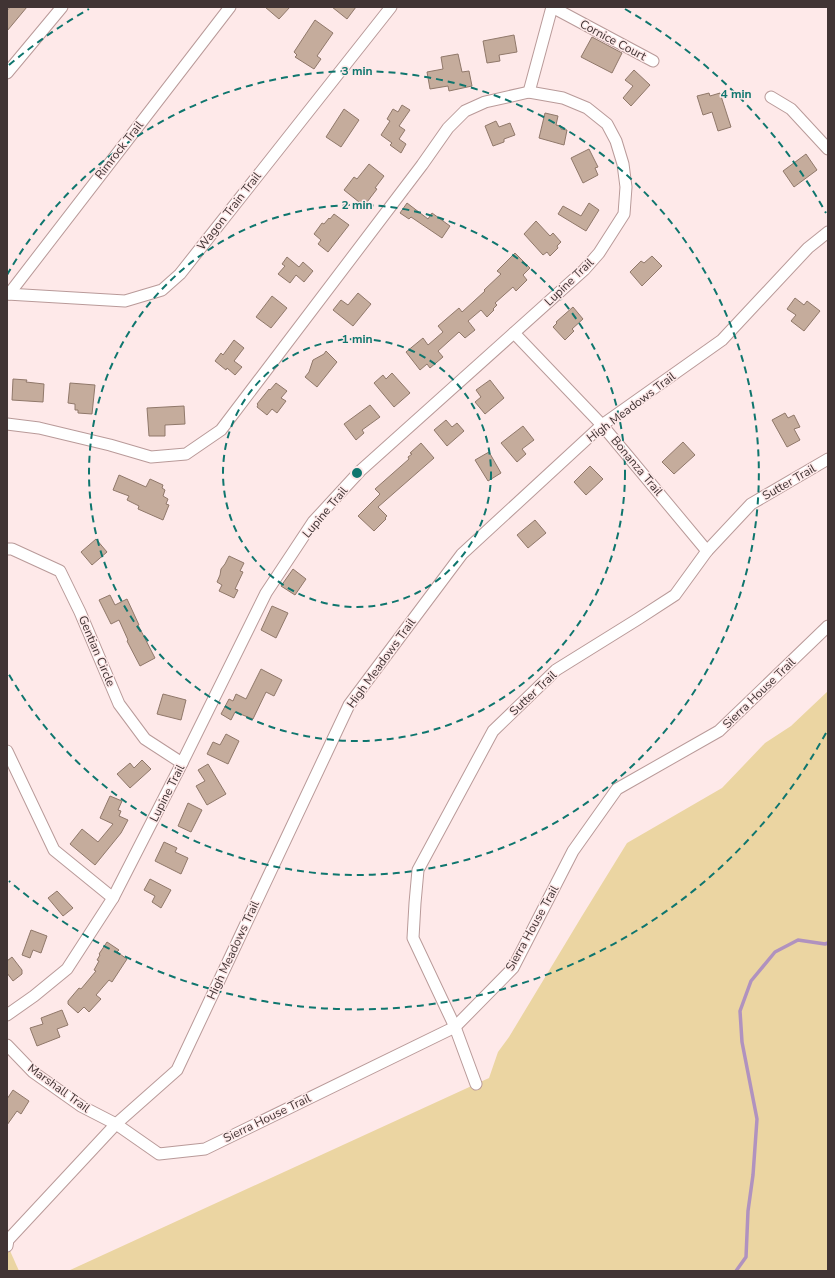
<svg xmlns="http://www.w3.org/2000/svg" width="835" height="1278" viewBox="0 0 835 1278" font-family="'Nunito Sans',sans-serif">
  <rect width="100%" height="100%" fill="#fee9e9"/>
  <!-- green -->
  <g fill="#ebd5a2">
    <polygon points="828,691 828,1271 68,1271 489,1078 498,1052 509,1037 582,916 627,843 722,788 765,743 791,726"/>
    <polygon points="7,1244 19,1271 7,1271"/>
  </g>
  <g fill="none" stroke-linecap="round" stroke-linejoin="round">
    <!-- stream -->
    <polyline stroke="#b092bf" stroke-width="3.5" points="736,1271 746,1257 748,1211 753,1175 757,1119 742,1042 740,1011 751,981 775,952 798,940 825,944 828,943"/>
  </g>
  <!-- building -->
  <g fill="#c5ac9c" stroke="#90786a">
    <polygon points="10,7 27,7 7,31 7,11"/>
    <polygon points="265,7 290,7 279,19"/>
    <polygon points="332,7 356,7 347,19"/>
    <polygon points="315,20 333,33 317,56 321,59 314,69 295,57 297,55 294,52"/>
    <polygon points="514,35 517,52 499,55 500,61 487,63 483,41"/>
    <polygon points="592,37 622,53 612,73 581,57"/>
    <polygon points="458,54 462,72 469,71 472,86 449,91 448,86 430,89 427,72 443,69 441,57"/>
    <polygon points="634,70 650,85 631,106 623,98 633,86 625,80"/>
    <polygon points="709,93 710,96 720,93 731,127 718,131 712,112 703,115 697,96"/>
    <polygon points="402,105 410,110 399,126 405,130 399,139 406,144 401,153 390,145 392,143 381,135 390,121 387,119 393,109 398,112"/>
    <polygon points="344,109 359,120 341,147 326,137"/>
    <polygon points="545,113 558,116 556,125 561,126 561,129 567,130 564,145 539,138"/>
    <polygon points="496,121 499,127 510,123 515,135 504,139 504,142 493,146 485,126"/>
    <polygon points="589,149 598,167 595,168 598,175 583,183 571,158"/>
    <polygon points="806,154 817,170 794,187 783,171"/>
    <polygon points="369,164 384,176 375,188 377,189 364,206 344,190 354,177 357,179"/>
    <polygon points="407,203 428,219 432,213 450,226 442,238 411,217 409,219 400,213"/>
    <polygon points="589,203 599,210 586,231 558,214 563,206 581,216"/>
    <polygon points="334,214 349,225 328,252 318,244 321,240 314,234 322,223 324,224 329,218 330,219"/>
    <polygon points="536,221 550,236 553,233 561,242 557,246 558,248 550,256 547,252 543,255 524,234"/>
    <polygon points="515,253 530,268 523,275 527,280 516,291 513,287 495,303 497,305 493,309 494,310 487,317 481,310 468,321 475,330 465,338 459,332 438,351 443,357 430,368 427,364 420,370 406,352 423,338 428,345 443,332 438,326 459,308 462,312 485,291 484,290 501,274 497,271"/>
    <polygon points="652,256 662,266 642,286 630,272 641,261 644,263"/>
    <polygon points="287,257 299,267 303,262 313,271 304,282 296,275 290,283 278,274 285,266 282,264"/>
    <polygon points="358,293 371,304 353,326 333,310 341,300 348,305"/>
    <polygon points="272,296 287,308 271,328 256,317"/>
    <polygon points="795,298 804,305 807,301 820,311 804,331 791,321 796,315 787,309"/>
    <polygon points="573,307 583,319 572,329 574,331 565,340 553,327 557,323 556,322"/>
    <polygon points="234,340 244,348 234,361 242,367 235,375 227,368 226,370 215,361 221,353 223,355"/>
    <polygon points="326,351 337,362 317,387 305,377 309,372 313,360 324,354"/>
    <polygon points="392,373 410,393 394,407 374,383 383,375 386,379"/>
    <polygon points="13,379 27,380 26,382 44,384 43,402 12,400"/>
    <polygon points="490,380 504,398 485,414 475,402 481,397 476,390"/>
    <polygon points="70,383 95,385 92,414 78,413 78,410 75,410 75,404 68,403"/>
    <polygon points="276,383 287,391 281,398 286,401 277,413 272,409 267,415 257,407 258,405 257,404 269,389 270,390"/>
    <polygon points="370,405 380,417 362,430 364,433 356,440 344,424"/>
    <polygon points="184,406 185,424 165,425 165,436 149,436 147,408"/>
    <polygon points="785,413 788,418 794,415 800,427 794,429 800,440 787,447 772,420"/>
    <polygon points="446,420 452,427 457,423 464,431 447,446 434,430"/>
    <polygon points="523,426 534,440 522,449 526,454 517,462 501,443"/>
    <polygon points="683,442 695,455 674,474 662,462"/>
    <polygon points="421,443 434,458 378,507 387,516 385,518 386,519 374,531 358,516 380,494 375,489 409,459 408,457 412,454 410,453"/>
    <polygon points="489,452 501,473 488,481 475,460"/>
    <polygon points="590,466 603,479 586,495 574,482"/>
    <polygon points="119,475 146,487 150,479 163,485 162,488 165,490 163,496 168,499 166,504 169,505 163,520 138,509 139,506 127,500 129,496 113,490"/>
    <polygon points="535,520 546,533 528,548 517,535"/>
    <polygon points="96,539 107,552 92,565 81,552"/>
    <polygon points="229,556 244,563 240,571 243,572 235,589 238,590 234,598 219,591 222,585 217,582 220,575 221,569 225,564"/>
    <polygon points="293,569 306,579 295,595 281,586"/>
    <polygon points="110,595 115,605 127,599 139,625 138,625 155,658 140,666 127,641 128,640 119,620 111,624 99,600"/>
    <polygon points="272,606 288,613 276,638 261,630"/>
    <polygon points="261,669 282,680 274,696 266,692 253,719 235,712 231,720 221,714 229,699 233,701 236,694 246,699"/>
    <polygon points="163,694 186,700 181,720 157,714"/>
    <polygon points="226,734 239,741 228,764 207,754 213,742 220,745"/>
    <polygon points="142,760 151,769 130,788 117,774 130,763 134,768"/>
    <polygon points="208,764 226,794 207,805 196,786 205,781 198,770"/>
    <polygon points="110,796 122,801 118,810 121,811 119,816 128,820 121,833 95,865 70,844 82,829 98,842 113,824 100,818"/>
    <polygon points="188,803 202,810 191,832 178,826"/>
    <polygon points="164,842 177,848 175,852 188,858 181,874 155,861"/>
    <polygon points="150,879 171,890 161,908 152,902 155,896 144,890"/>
    <polygon points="57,891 73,908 63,916 48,898"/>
    <polygon points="31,930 47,936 41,953 33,950 30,958 22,955"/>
    <polygon points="107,942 119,950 117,952 127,959 112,982 109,980 96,995 101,999 89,1012 84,1007 78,1013 68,1004 68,1001 79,988 81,989 96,971 94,970 99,961 97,960 100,955 99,954"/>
    <polygon points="12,957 22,970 22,974 13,981 7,973 7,961"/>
    <polygon points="62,1010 68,1025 57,1029 60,1037 37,1046 30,1028 43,1024 41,1018"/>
    <polygon points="13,1090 29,1101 21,1114 17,1111 7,1125 7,1099"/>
  </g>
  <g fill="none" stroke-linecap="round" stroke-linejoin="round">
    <!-- minor casing -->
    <g stroke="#b99a99" stroke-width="13">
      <g id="minor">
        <polyline points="552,7 653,61"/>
        <polyline points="7,73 62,7"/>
        <polyline points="529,92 552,7"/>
        <polyline points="771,97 791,109 828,149"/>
        <polyline points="7,294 125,301 162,290 180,274 391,7"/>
        <polyline points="9,294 230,7"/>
        <polyline points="514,333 602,425 707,551"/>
        <polyline points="7,424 39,428 110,445 151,457 186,454 221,430 422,165 448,128 465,111 485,102 529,92 563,98 587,108 607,124 616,141 623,164 626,187 624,214 599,253 584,270 360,471 313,522 266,593 182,763 113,898 67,969 34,996 7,1015"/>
        <polyline points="7,549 12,549 60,571 80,612 119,704 145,739 182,763"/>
        <polyline points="7,751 54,850 113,898"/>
        <polyline points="7,1045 33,1072 81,1106 116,1124 159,1154 205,1149 455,1027 513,968 573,851 617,789 719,731 828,626"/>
        <polyline points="476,1084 455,1027 413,938 415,903 418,870 493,731 556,670 638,619 675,595 707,551 751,504 828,459"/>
        <polyline points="7,1246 8,1240 116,1124 177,1070 349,705 462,554 602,425 722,340 808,248 828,232"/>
      </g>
    </g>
    <!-- minor -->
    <use href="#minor" stroke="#fff" stroke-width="11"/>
  </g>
  <!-- distance rings -->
  <g fill="none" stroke="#0f766e" stroke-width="2" stroke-dasharray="7 5">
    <circle cx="357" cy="473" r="134"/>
    <circle cx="357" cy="473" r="268"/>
    <path d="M7 275A402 402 0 1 1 7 671"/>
    <path d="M826 733A536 536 0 0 1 9 881M9 65A536 536 0 0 1 89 9M625 9A536 536 0 0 1 826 213"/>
  </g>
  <g text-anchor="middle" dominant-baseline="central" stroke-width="3" stroke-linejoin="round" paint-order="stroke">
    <!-- street labels -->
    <g font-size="12" fill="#413434" stroke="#fee9e9">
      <text transform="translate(613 40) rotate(28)">Cornice Court</text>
      <text transform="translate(119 150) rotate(-52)">Rimrock Trail</text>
      <text transform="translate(229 211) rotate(-52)">Wagon Train Trail</text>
      <text transform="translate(569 282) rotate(-44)">Lupine Trail</text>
      <text transform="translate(631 407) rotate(-37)">High Meadows Trail</text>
      <text transform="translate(637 466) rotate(50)">Bonanza Trail</text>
      <text transform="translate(789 482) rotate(-30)">Sutter Trail</text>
      <text transform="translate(325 512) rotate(-50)">Lupine Trail</text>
      <text transform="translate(97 651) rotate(67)">Gentian Circle</text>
      <text transform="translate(381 663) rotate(-54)">High Meadows Trail</text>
      <text transform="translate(533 693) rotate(-43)">Sutter Trail</text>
      <text transform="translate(759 693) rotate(-44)">Sierra House Trail</text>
      <text transform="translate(167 793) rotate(-63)">Lupine Trail</text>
      <text transform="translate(532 928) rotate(-61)">Sierra House Trail</text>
      <text transform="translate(233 950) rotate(-65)">High Meadows Trail</text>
      <text transform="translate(59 1088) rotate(36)">Marshall Trail</text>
      <text transform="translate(267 1118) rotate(-26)">Sierra House Trail</text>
    </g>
  </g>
  <circle cx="357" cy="473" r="6" fill="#0f766e" stroke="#fee9e9" stroke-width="2"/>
  <g font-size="12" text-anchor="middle" font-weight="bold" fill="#0f766e" stroke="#fee9e9" stroke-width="3" stroke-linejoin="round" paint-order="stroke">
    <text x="357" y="75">3 min</text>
    <text x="736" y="98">4 min</text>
    <text x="357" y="209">2 min</text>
    <text x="357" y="343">1 min</text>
  </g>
  <!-- border -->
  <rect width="835" height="1278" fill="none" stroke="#413434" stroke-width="16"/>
</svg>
